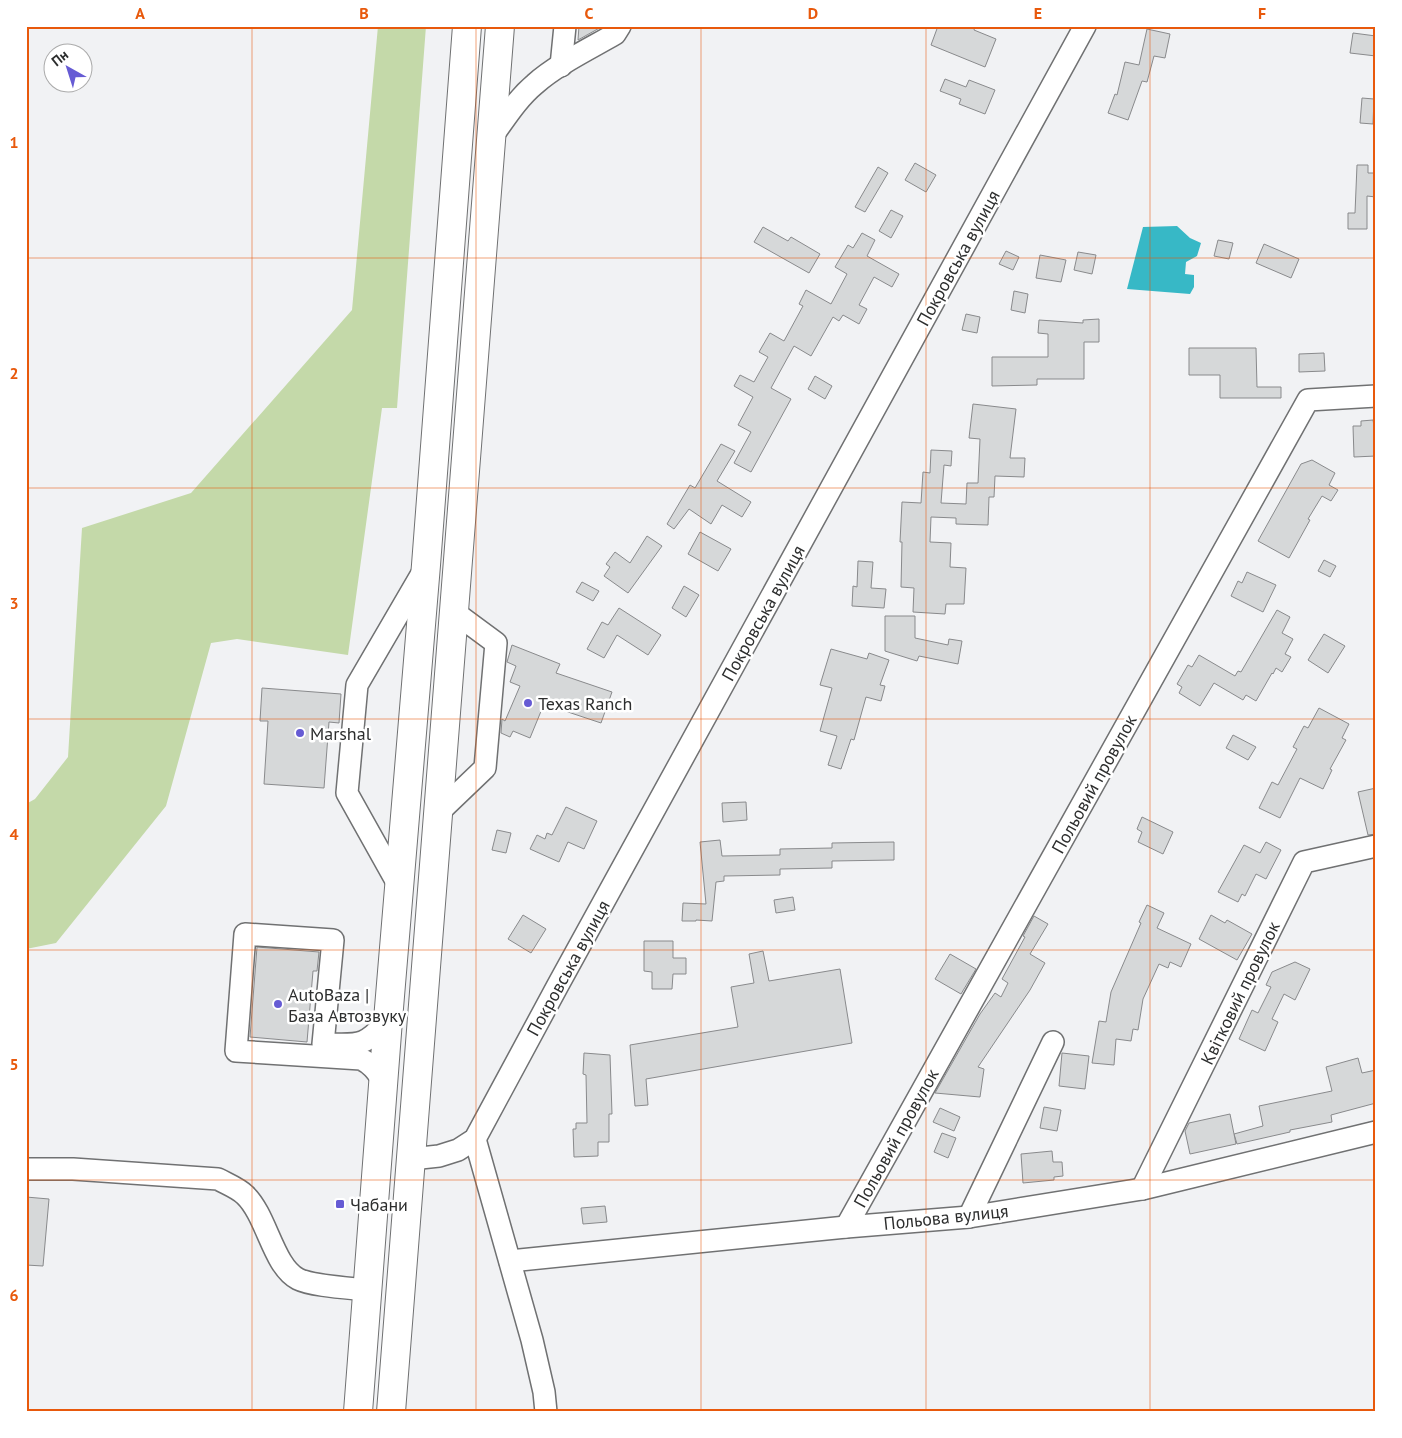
<svg xmlns="http://www.w3.org/2000/svg" width="1402" height="1438" viewBox="0 0 1402 1438" font-family="'PT Sans',sans-serif">
  <rect width="100%" height="100%" fill="#f1f2f4"/>
  <!-- green -->
  <polygon fill="#c4d9a9" points="378,26 426,26 397,408 382,408 348,655 237,639 211,643 166,806 56,943 26,949 26,804 35,799 68,757 82,528 191,493 352,310"/>
  <!-- water -->
  <polygon fill="#37b8c6" points="1177,226 1190,238 1201,243 1197,256 1186,262 1185,274 1194,275 1194,287 1190,294 1127,289 1143,227"/>
  <!-- building -->
  <g fill="#d6d8d9" stroke="#898a8c">
    <polygon points="579,26 603,26 578,40"/>
    <polygon points="938,26 975,26 974,30 996,39 985,67 931,45"/>
    <polygon points="1147,29 1170,34 1165,58 1154,56 1147,82 1142,81 1128,120 1108,113 1115,94 1117,95 1125,62 1139,65"/>
    <polygon points="1353,33 1376,36 1376,56 1350,53"/>
    <polygon points="945,79 966,87 969,80 995,90 985,114 959,104 961,99 940,91"/>
    <polygon points="1362,98 1374,99 1373,124 1360,123"/>
    <polygon points="915,163 936,175 926,192 905,180"/>
    <polygon points="1357,165 1368,165 1368,173 1376,173 1376,197 1367,196 1367,229 1348,229 1348,213 1355,213"/>
    <polygon points="878,167 888,173 865,212 855,207"/>
    <polygon points="891,210 903,216 891,238 879,231"/>
    <polygon points="763,227 788,241 791,237 820,254 809,273 754,242"/>
    <polygon points="862,233 875,240 867,256 899,274 892,287 874,277 859,305 867,309 859,324 843,315 839,321 833,317 811,356 794,346 771,388 791,399 751,472 734,463 751,432 738,425 753,397 734,386 740,375 754,382 768,357 759,352 770,333 784,341 803,306 799,304 806,290 831,304 847,274 835,267 848,245 853,248"/>
    <polygon points="1218,240 1233,243 1229,259 1214,256"/>
    <polygon points="1264,244 1299,259 1291,278 1256,263"/>
    <polygon points="1006,251 1019,257 1013,270 999,264"/>
    <polygon points="1078,252 1096,255 1092,274 1074,270"/>
    <polygon points="1040,255 1066,260 1061,282 1036,278"/>
    <polygon points="1014,291 1028,294 1025,313 1011,310"/>
    <polygon points="966,314 980,317 977,333 962,330"/>
    <polygon points="1099,319 1099,342 1084,342 1084,379 1037,379 1037,385 992,386 992,357 1048,357 1048,334 1038,333 1039,320 1083,323 1083,320"/>
    <polygon points="1189,348 1256,348 1257,387 1281,387 1281,398 1220,398 1220,375 1189,375"/>
    <polygon points="1324,353 1325,371 1299,372 1299,354"/>
    <polygon points="815,376 832,386 825,399 808,389"/>
    <polygon points="973,404 1016,409 1010,458 1025,458 1024,477 995,476 994,497 989,497 988,525 956,524 956,518 931,517 930,542 951,543 950,567 966,568 964,604 946,604 945,614 913,612 914,588 901,587 902,542 900,542 902,502 921,503 923,472 930,473 931,450 952,451 951,466 944,465 941,503 966,504 967,483 978,483 980,439 969,438"/>
    <polygon points="1373,420 1374,426 1376,426 1376,456 1354,457 1353,426 1361,426 1361,421"/>
    <polygon points="721,444 735,451 717,481 751,502 742,517 722,505 711,524 689,509 674,529 667,524 690,485 695,488"/>
    <polygon points="1312,460 1335,473 1329,485 1338,490 1331,501 1322,496 1308,519 1310,520 1289,558 1258,541 1301,464"/>
    <polygon points="700,532 731,549 718,571 688,554"/>
    <polygon points="647,536 662,546 628,593 604,576 610,567 606,564 615,552 630,563"/>
    <polygon points="1324,560 1336,566 1330,577 1318,571"/>
    <polygon points="858,561 873,562 871,588 886,589 884,608 852,606 853,586 857,587"/>
    <polygon points="1247,572 1276,585 1263,612 1231,596 1238,581 1242,583"/>
    <polygon points="582,582 599,591 593,601 576,592"/>
    <polygon points="684,586 699,595 686,617 672,608"/>
    <polygon points="619,608 661,635 648,655 617,635 604,658 587,649 602,622 608,625"/>
    <polygon points="1277,610 1290,617 1282,633 1293,639 1285,654 1291,657 1282,672 1276,668 1273,674 1272,673 1256,701 1246,695 1243,700 1214,683 1200,706 1179,693 1182,687 1177,684 1188,665 1192,667 1199,655 1235,676 1238,671 1241,672"/>
    <polygon points="885,616 915,616 915,638 948,645 949,639 962,641 958,664 919,656 917,661 885,651"/>
    <polygon points="1324,634 1345,646 1328,673 1308,660"/>
    <polygon points="512,645 560,664 556,673 612,692 601,723 544,704 530,738 513,731 510,737 501,733 502,719 505,721 520,686 510,682 516,666 507,662"/>
    <polygon points="831,649 867,659 869,653 889,660 880,685 885,686 881,701 866,697 854,740 851,739 841,769 828,765 837,736 820,731 832,688 820,685"/>
    <polygon points="262,688 341,694 339,723 329,722 324,788 264,784 268,721 260,721"/>
    <polygon points="1319,708 1349,724 1342,738 1346,740 1330,769 1332,770 1323,789 1300,778 1280,818 1259,808 1272,782 1278,785 1297,749 1293,747 1304,726 1308,728"/>
    <polygon points="1233,735 1256,747 1248,760 1226,748"/>
    <polygon points="1376,788 1376,834 1368,835 1358,792"/>
    <polygon points="746,802 747,820 723,822 722,803"/>
    <polygon points="566,807 597,821 584,849 568,842 559,862 530,849 537,835 545,839 547,833 552,835"/>
    <polygon points="1142,817 1173,832 1163,854 1138,842 1142,832 1137,829"/>
    <polygon points="497,830 511,833 506,853 492,850"/>
    <polygon points="720,840 722,856 780,855 780,849 832,848 832,843 894,842 894,860 832,861 832,868 780,869 780,875 724,876 724,881 716,882 712,921 696,920 696,921 682,921 683,903 706,904 700,842"/>
    <polygon points="1266,842 1281,850 1266,879 1256,874 1245,896 1242,894 1238,902 1218,892 1244,845 1260,853"/>
    <polygon points="793,897 795,910 776,913 774,900"/>
    <polygon points="1147,905 1164,913 1157,928 1191,944 1181,967 1170,962 1168,968 1159,964 1143,999 1138,1030 1133,1029 1131,1041 1116,1039 1114,1065 1092,1063 1099,1021 1106,1022 1111,992 1141,923 1139,922"/>
    <polygon points="523,915 546,929 531,953 508,939"/>
    <polygon points="1211,915 1225,923 1227,920 1252,934 1237,960 1199,939"/>
    <polygon points="1034,916 1048,924 1030,954 1045,963 1030,990 978,1067 984,1069 980,1097 935,1093 980,1014 995,993 1001,997 1008,983 1002,979 1025,937 1023,936"/>
    <polygon points="644,941 673,941 673,958 686,958 686,974 673,974 672,989 652,989 652,972 644,971"/>
    <polygon points="257,947 319,952 317,971 313,971 307,1042 250,1037"/>
    <polygon points="763,951 769,981 840,969 852,1043 646,1079 648,1105 635,1106 630,1045 738,1027 731,987 754,983 749,954"/>
    <polygon points="950,954 976,969 961,994 935,979"/>
    <polygon points="1295,962 1310,969 1295,1000 1284,994 1272,1019 1278,1022 1265,1051 1239,1039 1252,1010 1258,1013 1271,987 1266,985 1272,972"/>
    <polygon points="584,1053 610,1055 612,1114 609,1114 609,1142 598,1142 598,1156 574,1157 573,1129 576,1129 576,1123 587,1123 586,1075 583,1074"/>
    <polygon points="1062,1053 1089,1056 1085,1089 1059,1086"/>
    <polygon points="1358,1058 1362,1073 1376,1070 1376,1103 1331,1115 1332,1122 1290,1130 1290,1132 1237,1144 1234,1134 1263,1126 1259,1106 1332,1091 1326,1067"/>
    <polygon points="1044,1107 1061,1110 1057,1131 1040,1128"/>
    <polygon points="940,1108 960,1117 954,1131 933,1122"/>
    <polygon points="1230,1114 1236,1144 1190,1154 1185,1131 1189,1123"/>
    <polygon points="942,1133 956,1138 948,1158 934,1152"/>
    <polygon points="1052,1151 1053,1162 1062,1162 1063,1176 1054,1177 1054,1180 1023,1183 1021,1154"/>
    <polygon points="26,1197 49,1199 43,1266 26,1265"/>
    <polygon points="605,1206 607,1222 583,1224 581,1208"/>
  </g>
  <g fill="none" stroke-linecap="round" stroke-linejoin="round">
    <!-- minor casing -->
    <g stroke="#707172" stroke-width="24">
      <g id="minor">
        <polyline points="561,66 565,26"/>
        <path d="M491 138C505 119 517 99 535 84 556 65 591 48 615 34L620 26"/>
        <polyline points="439,812 485,768 496,643 454,612"/>
        <polyline points="399,886 347,793 357,685 424,570"/>
        <path d="M384 1082C377 1072 372 1064 361 1059L236 1051 245 934 333 940 323 1044C358 1044 363 1049 388 1020"/>
        <polyline points="475,1139 532,1340 544,1392 546,1412"/>
        <polyline points="411,1159 439,1156 458,1150 475,1139 558,985 1085,26"/>
        <path d="M26 1169H73L218 1179C227 1184 238 1188 245 1195 267 1216 273 1266 298 1279 312 1286 350 1288 367 1290"/>
        <polyline points="1142,1189 1304,862 1376,846"/>
        <polyline points="969,1217 1053,1042"/>
        <polyline points="846,1227 1308,400 1376,396"/>
        <polyline points="510,1261 846,1227 969,1217 1142,1189 1376,1132"/>
      </g>
    </g>
    <!-- highway casing -->
    <g stroke="#707172" stroke-width="30">
      <g id="highway">
        <polyline points="358,1412 388,1020 426,565 467,26"/>
        <polyline points="391,1412 500,26"/>
      </g>
    </g>
    <!-- minor -->
    <use href="#minor" stroke="#fff" stroke-width="21"/>
    <!-- highway -->
    <use href="#highway" stroke="#fff" stroke-width="28"/>
  </g>
  <!-- grid -->
  <path fill="none" stroke="#e8590c" stroke-width="1" stroke-opacity="0.55" d="M252 26V1412M476 26V1412M701 26V1412M926 26V1412M1150 26V1412M26 258H1376M26 488H1376M26 719H1376M26 950H1376M26 1180H1376"/>
  <!-- markers -->
  <g fill="#665bd4" stroke="#fff" stroke-width="2">
    <circle cx="528" cy="703" r="5"/>
    <circle cx="300" cy="733" r="5"/>
    <circle cx="278" cy="1004" r="5"/>
    <rect x="335" y="1199" width="10" height="10" rx="2.5"/>
  </g>
  <g text-anchor="middle" dominant-baseline="central" stroke-width="5" stroke-linejoin="round" paint-order="stroke">
    <!-- street labels -->
    <g font-size="18" fill="#2d2e2e" stroke="#fff">
      <text transform="translate(958 258) rotate(-61)">Покровська вулиця</text>
      <text transform="translate(763 613) rotate(-61)">Покровська вулиця</text>
      <text transform="translate(1094 784) rotate(-61)">Польовий провулок</text>
      <text transform="translate(568 968) rotate(-61)">Покровська вулиця</text>
      <text transform="translate(1240 993) rotate(-64)">Квітковий провулок</text>
      <text transform="translate(896 1138) rotate(-61)">Польовий провулок</text>
      <text transform="translate(946 1217) rotate(-6)">Польова вулиця</text>
    </g>
    <!-- poi labels -->
    <g font-size="18" fill="#2d2e2e" stroke="#fff" text-anchor="start">
      <text x="538" y="703">Texas Ranch</text>
      <text x="310" y="733">Marshal</text>
      <text x="288" y="994">AutoBaza |<tspan x="288" dy="21">База Автозвуку</tspan></text>
      <text x="350" y="1204">Чабани</text>
    </g>
  </g>
  <!-- border -->
  <rect width="1402" height="1438" fill="none" stroke="#ffffff" stroke-width="55"/>
  <!-- north arrow -->
  <g transform="translate(68 68) rotate(321)"><circle r="24" fill="#ffffff" stroke="#ababab"/>
  <path d="M0-4L9 19L0 12L-9 19Z" fill="#665bd4"/>
  <text y="-8" font-size="14" font-weight="bold" text-anchor="middle" fill="#2d2e2e">Пн</text>
  </g>
  <rect x="28" y="28" width="1346" height="1382" fill="none" stroke="#e8590c" stroke-width="2"/>
  <g font-size="16" text-anchor="middle" font-weight="bold" fill="#e8590c">
    <text x="140" y="19">A</text>
    <text x="364" y="19">B</text>
    <text x="589" y="19">C</text>
    <text x="813" y="19">D</text>
    <text x="1038" y="19">E</text>
    <text x="1262" y="19">F</text>
    <text x="14" y="148">1</text>
    <text x="14" y="379">2</text>
    <text x="14" y="609">3</text>
    <text x="14" y="840">4</text>
    <text x="14" y="1070">5</text>
    <text x="14" y="1301">6</text>
  </g>
</svg>
